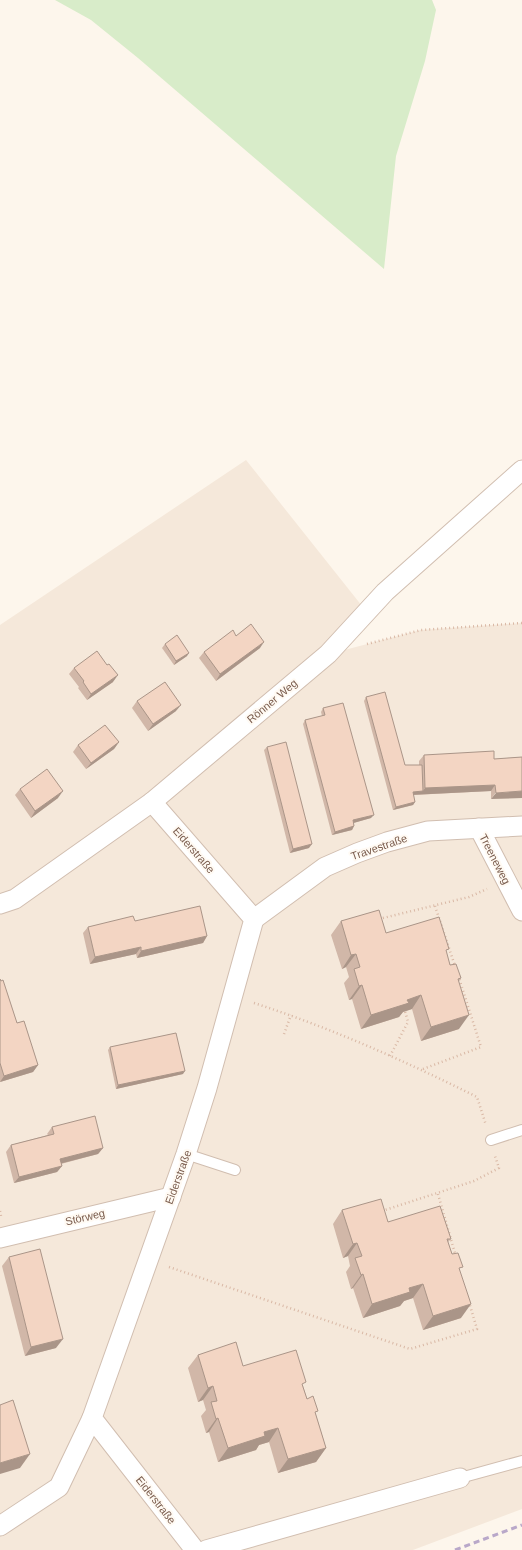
<svg xmlns="http://www.w3.org/2000/svg" width="522" height="1550" viewBox="0 0 522 1550" font-family="Arial,sans-serif">
  <rect width="100%" height="100%" fill="#fdf6ec"/>
  <!-- residential -->
  <polygon fill="#f5e8da" points="246,460 366,611 329,654 421,630 522,623 522,1509 413,1550 0,1550 0,625"/>
  <!-- green -->
  <polygon fill="#d8ecc9" points="55,0 432,0 436,10 425,61 396,156 384,269 138,58 91,20"/>
  <g fill="none" stroke-linecap="round" stroke-linejoin="round">
    <!-- lane casing -->
    <g stroke="#d1beb0" stroke-width="12">
      <g id="lane">
        <polyline points="491,1140 522,1130"/>
        <polyline points="186,1154 235,1170"/>
        <polyline points="460,1478 522,1461"/>
      </g>
    </g>
    <!-- street casing -->
    <g stroke="#d1beb0" stroke-width="21">
      <g id="street">
        <polyline points="152,802 254,919 207,1088 186,1154 92,1418 195,1550"/>
        <polyline points="479,828 522,911"/>
        <polyline points="0,904 15,899 152,802 328,654 385,592 522,470"/>
        <polyline points="254,919 325,867 357,853 387,842 428,831 522,826"/>
        <polyline points="0,1238 171,1197"/>
        <polyline points="0,1526 59,1487 92,1418"/>
        <polyline points="206,1550 460,1478"/>
      </g>
    </g>
    <!-- path -->
    <g stroke="#d9b8a5" stroke-width="2.5" stroke-dasharray="1 3" stroke-linecap="butt">
      <polyline points="367,644 421,630 522,623"/>
      <polyline points="435,906 455,966"/>
      <polyline points="379,919 469,897 487,889"/>
      <path d="M254 1003C331 1028 405 1061 477 1097L486 1125"/>
      <polyline points="284,1034 291,1015"/>
      <polyline points="390,1056 408,1022 405,1011"/>
      <polyline points="423,1069 481,1047 459,978"/>
      <polyline points="438,1194 456,1257"/>
      <polyline points="0,1211 1,1216"/>
      <polyline points="382,1211 474,1181 499,1168 495,1156"/>
      <polyline points="169,1267 410,1349 477,1329 469,1302"/>
    </g>
    <!-- lane -->
    <use href="#lane" stroke="#fff" stroke-width="10"/>
    <!-- street -->
    <use href="#street" stroke="#fff" stroke-width="19"/>
    <!-- rail -->
    <polyline stroke="#b9a8c9" stroke-width="3" stroke-dasharray="6 4" stroke-linecap="butt" points="455,1550 522,1525"/>
  </g>
  <!-- wall -->
  <g fill="#d1b7a8">
    <polygon points="236,636 260,648 216,681 199,658 204,652"/>
    <polygon points="165,644 187,656 174,665 162,648"/>
    <polygon points="74,668 113,682 87,700 78,688 79,687 69,674"/>
    <polygon points="366,697 405,765 419,765 419,761 424,755 494,759 522,757 491,799 491,791 413,795 415,802 413,805 393,810 364,701"/>
    <polygon points="137,701 176,711 148,731 132,708"/>
    <polygon points="323,708 371,818 353,823 354,826 352,830 332,835 303,724 305,720 322,716 321,712"/>
    <polygon points="119,742 114,749 86,769 73,752 78,745"/>
    <polygon points="267,747 309,848 290,853 264,750"/>
    <polygon points="20,789 58,798 31,818 15,795"/>
    <polygon points="135,921 207,936 203,943 137,958 136,954 90,964 83,933 88,927"/>
    <polygon points="341,921 386,933 446,953 450,965 461,978 459,981 459,1029 421,1041 412,1009 403,1012 399,1017 361,1029 352,999 349,1000 344,983 349,977 346,967 342,969 331,935"/>
    <polygon points="0,979 17,1023 38,1065 33,1072 0,1082"/>
    <polygon points="110,1047 183,1074 116,1089 108,1050"/>
    <polygon points="52,1127 103,1148 98,1154 61,1164 62,1166 57,1172 14,1183 6,1152 11,1145 48,1135 47,1134"/>
    <polygon points="342,1210 451,1239 448,1242 452,1254 460,1271 461,1318 423,1330 413,1298 404,1301 400,1306 363,1318 353,1288 351,1289 346,1272 350,1266 348,1256 343,1258 333,1224"/>
    <polygon points="9,1257 56,1348 25,1356 2,1266"/>
    <polygon points="198,1355 243,1366 303,1386 307,1399 316,1415 326,1448 316,1462 278,1473 269,1442 259,1445 256,1450 218,1462 209,1432 206,1433 201,1416 206,1410 203,1400 198,1402 188,1368"/>
  </g>
  <!-- shaded-wall -->
  <g fill="#aa9588">
    <polygon points="264,642 260,648 216,681 220,674"/>
    <polygon points="189,653 187,656 174,665 176,661"/>
    <polygon points="118,675 113,682 87,700 91,694"/>
    <polygon points="181,705 176,711 148,731 153,724"/>
    <polygon points="119,742 114,749 86,769 91,763"/>
    <polygon points="495,785 491,791 410,795 413,792 423,791 425,788"/>
    <polygon points="63,791 58,798 31,818 35,811"/>
    <polygon points="522,791 522,798 491,799 496,793"/>
    <polygon points="415,802 413,805 393,810 396,807"/>
    <polygon points="374,815 371,818 350,824 353,820"/>
    <polygon points="354,826 352,830 332,835 335,832"/>
    <polygon points="312,844 309,848 290,853 293,849"/>
    <polygon points="207,936 203,943 137,958 141,951"/>
    <polygon points="141,947 136,954 90,964 95,957"/>
    <polygon points="356,954 346,967 342,969 351,955"/>
    <polygon points="362,985 352,999 349,1000 359,986"/>
    <polygon points="421,995 412,1009 403,1012 399,1017 361,1029 371,1015 407,1000"/>
    <polygon points="469,1015 459,1029 421,1041 431,1027"/>
    <polygon points="38,1065 33,1072 0,1082 4,1076"/>
    <polygon points="185,1071 183,1074 116,1089 118,1085"/>
    <polygon points="103,1148 98,1154 55,1165 60,1159"/>
    <polygon points="62,1166 57,1172 14,1183 19,1177"/>
    <polygon points="357,1243 348,1256 343,1258 353,1244"/>
    <polygon points="363,1274 353,1288 351,1289 361,1275"/>
    <polygon points="423,1284 413,1298 404,1301 400,1306 363,1318 372,1304 409,1288"/>
    <polygon points="471,1304 461,1318 423,1330 433,1316"/>
    <polygon points="63,1339 56,1348 25,1356 31,1347"/>
    <polygon points="213,1386 203,1400 198,1402 208,1388"/>
    <polygon points="218,1418 209,1432 206,1433 216,1419"/>
    <polygon points="278,1428 269,1442 259,1445 256,1450 218,1462 228,1448 264,1432"/>
    <polygon points="326,1448 316,1462 278,1473 288,1459"/>
    <polygon points="30,1454 20,1468 0,1474 0,1463"/>
  </g>
  <!-- building -->
  <g fill="#f3d5c3" stroke="#aa9588">
    <polygon points="251,624 264,642 220,674 204,652 233,630 236,636"/>
    <polygon points="177,635 189,653 176,661 165,644"/>
    <polygon points="97,651 107,665 109,664 118,675 91,694 83,682 84,681 74,668"/>
    <polygon points="165,682 181,705 153,724 137,701"/>
    <polygon points="385,692 405,765 422,765 423,791 413,792 415,802 396,807 366,697"/>
    <polygon points="343,703 374,815 353,820 354,826 335,832 305,720 325,715 323,708"/>
    <polygon points="105,725 119,742 91,763 78,745"/>
    <polygon points="286,742 312,844 293,849 267,747"/>
    <polygon points="494,751 494,759 522,757 522,791 496,793 495,785 425,788 424,755"/>
    <polygon points="47,769 63,791 35,811 20,789"/>
    <polygon points="200,906 207,936 141,951 141,947 95,957 88,927 133,916 135,921"/>
    <polygon points="379,910 386,933 439,917 449,949 446,950 450,965 456,964 461,978 458,979 469,1015 431,1027 421,995 407,1000 409,1003 371,1015 362,985 359,986 354,969 360,967 356,954 351,955 341,921"/>
    <polygon points="0,979 1,981 3,980 17,1023 24,1021 38,1065 4,1076 0,1063"/>
    <polygon points="176,1033 185,1071 118,1085 110,1047"/>
    <polygon points="95,1116 103,1148 60,1159 62,1166 19,1177 11,1145 54,1134 52,1127"/>
    <polygon points="381,1199 388,1222 440,1206 451,1239 447,1239 452,1254 458,1253 463,1267 459,1268 471,1304 433,1316 423,1284 409,1288 410,1292 372,1304 363,1274 361,1275 355,1258 362,1256 357,1243 353,1244 342,1210"/>
    <polygon points="40,1249 63,1339 31,1347 9,1257"/>
    <polygon points="236,1342 243,1366 296,1350 306,1382 302,1384 307,1399 313,1396 318,1411 315,1412 326,1448 288,1459 278,1428 264,1432 265,1436 228,1448 218,1418 216,1419 211,1402 217,1401 213,1386 208,1388 198,1355"/>
    <polygon points="13,1400 30,1454 0,1463 0,1405"/>
  </g>
  <g text-anchor="middle" dominant-baseline="central" stroke-width="4" stroke-linejoin="round" paint-order="stroke">
    <!-- street labels -->
    <g font-size="11" fill="#7a5c4d" stroke="#fffaf3">
      <text transform="translate(272 701) rotate(-40)">Rönner Weg</text>
      <text transform="translate(379 847) rotate(-19)">Travestraße</text>
      <text transform="translate(194 850) rotate(49)">Eiderstraße</text>
      <text transform="translate(495 859) rotate(63)">Treeneweg</text>
      <text transform="translate(178 1177) rotate(-70)">Eiderstraße</text>
      <text transform="translate(85 1217) rotate(-13)">Störweg</text>
      <text transform="translate(156 1500) rotate(52)">Eiderstraße</text>
    </g>
  </g>
</svg>
